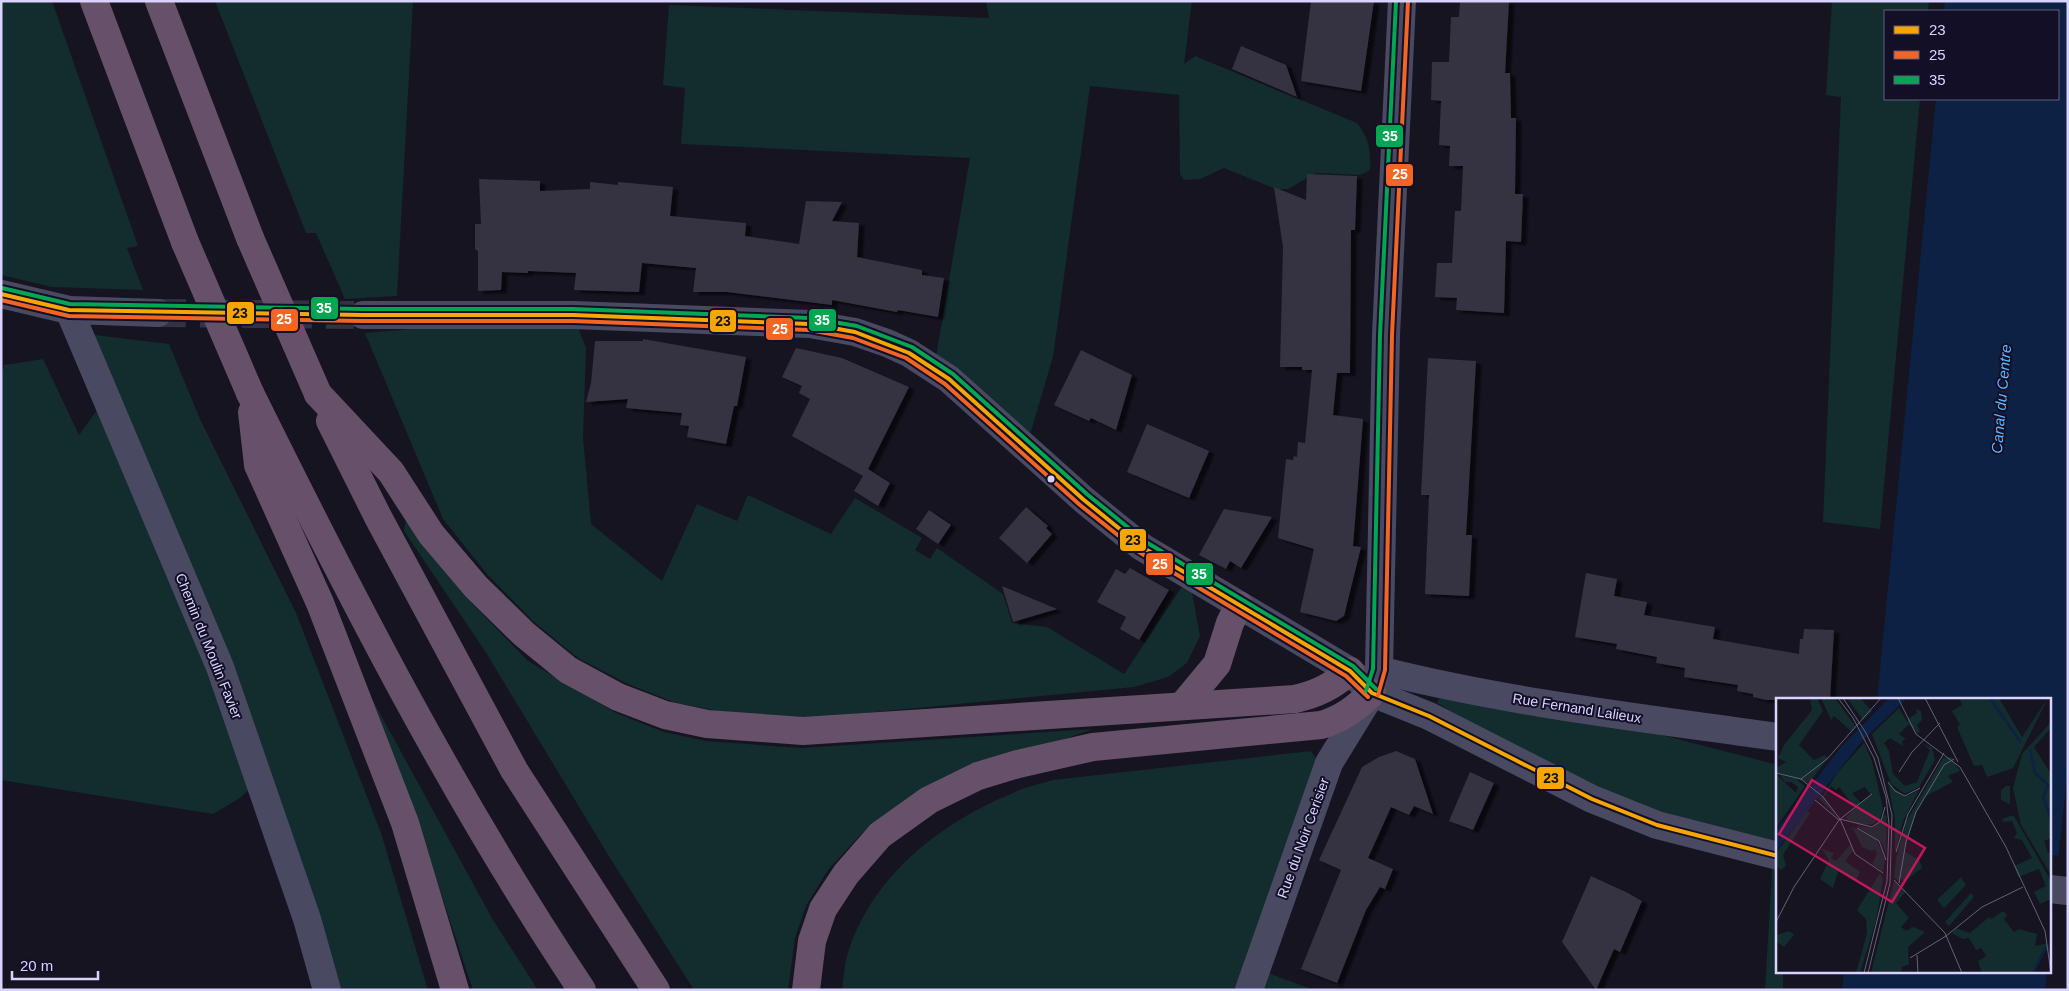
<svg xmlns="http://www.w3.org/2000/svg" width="2069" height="991" viewBox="0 0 2069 991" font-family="Arial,sans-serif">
  <defs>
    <filter id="shadow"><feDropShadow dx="5.5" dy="3" stdDeviation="1" flood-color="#0009"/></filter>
  </defs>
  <rect width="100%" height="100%" fill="#161421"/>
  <!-- green -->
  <g fill="#132c2d">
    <polygon points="1,1 52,1 138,246 127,248 143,290 52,287 1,275"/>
    <polygon points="215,1 413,1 397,296 345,299 316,233 306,233"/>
    <path d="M986 1H1192L1184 64 1195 56 1357 123C1369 138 1371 151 1370 170L1360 175 1316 173 1288 189H1276L1224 168 1200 179 1184 180 1180 174 1179 95 1090 86 1053 357 1026 448 934 368 970 158 681 144 685 88 663 85 669 5 989 18Z"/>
    <polygon points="1832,1 1929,1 1928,11 1885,11 1885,99 1920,99 1880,529 1823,522 1841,97 1826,95"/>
    <polygon points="573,315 586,348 583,438 591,524 662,581 697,504 737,521 748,495 831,534 855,498 922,538 915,550 930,559 937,548 1003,594 1012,623 1047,627 1124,674 1189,576 1200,636 1187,663 1168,677 1134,687 813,718 718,711 676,703 628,684 578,658 534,622 487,574 443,519 365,333"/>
    <polygon points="78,333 169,344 200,419 296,613 381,833 428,990 327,990 259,779 240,798 213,814 1,780 1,376 4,365 43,359 79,435 106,398"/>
    <polygon points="406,519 470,601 528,661 616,713 664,732 706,741 801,748 1093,729 1001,761 920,792 863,832 828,870 806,906 795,938 788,990 694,990 610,858 485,651 404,531"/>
    <polygon points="359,675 493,920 538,990 473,990 416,818"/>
    <polygon points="1440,697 1538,703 1778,765 1778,972 1783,972 1783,990 1765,990 1773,855 1657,825 1509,747 1437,703"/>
    <path d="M1311 751 1318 762 1257 969 1314 990H842C844 979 844 966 847 956 870 878 939 823 1013 793 1025 787 1039 784 1053 780Z"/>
  </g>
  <!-- water -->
  <g fill="#0d2144">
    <polygon points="1945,1 2068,1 2068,765 2050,940 2050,700 1877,700 1936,99 2058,99 2058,11 1944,11"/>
    <polygon points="1844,972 2047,972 2045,990 1842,990"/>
  </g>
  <!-- pier -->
  <polygon fill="#161421" points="2050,855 2061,856 2056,912 2050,911"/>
  <!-- building -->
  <g fill="#343243" filter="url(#shadow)">
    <polygon points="1311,1 1374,1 1361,91 1301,81"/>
    <polygon points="1460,1 1509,1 1505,73 1510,73 1511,118 1516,118 1515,194 1523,194 1521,242 1506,241 1504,313 1456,310 1457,298 1435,297 1437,263 1452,263 1455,211 1461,211 1463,166 1449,166 1450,146 1439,145 1441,101 1431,100 1432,62 1449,62 1451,17 1459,17"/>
    <polygon points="1241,46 1286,65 1297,97 1232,69"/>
    <polygon points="1307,174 1357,176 1355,230 1351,230 1350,373 1337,373 1333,415 1363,419 1353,546 1361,547 1344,616 1336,621 1300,612 1314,549 1278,538 1286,459 1293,460 1294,456 1297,457 1298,442 1305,443 1312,370 1302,370 1302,367 1280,367 1283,247 1274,187 1306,200"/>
    <polygon points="479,179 540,181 540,191 590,189 590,182 618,185 618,182 673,187 670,216 746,223 745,236 799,244 806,201 842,202 832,221 859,223 857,257 922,270 922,275 944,278 938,317 898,310 897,312 832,300 832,305 727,292 693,292 696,268 642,263 639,292 574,290 576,273 528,271 528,273 502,272 501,290 478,291 478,251 475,249 475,224 481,224"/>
    <polygon points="643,339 746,357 737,406 734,406 726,444 687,437 689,426 680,425 682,413 626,408 628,399 586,402 591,383 595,341 643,341"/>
    <polygon points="796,348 842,358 909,387 868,469 890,483 878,506 854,491 863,476 792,436 810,399 799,393 802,386 782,377"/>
    <polygon points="1081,350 1132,375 1116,430 1091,418 1089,421 1054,405"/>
    <polygon points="1428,358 1476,361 1466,535 1472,535 1469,596 1425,594 1429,495 1421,495"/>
    <polygon points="1147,424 1209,451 1189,498 1127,472"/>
    <polygon points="1026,507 1048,526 1046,528 1052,534 1027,563 999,538"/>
    <polygon points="1224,509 1272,517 1241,568 1230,561 1226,569 1199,555"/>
    <polygon points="929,510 951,525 938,544 916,529"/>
    <polygon points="1130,568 1169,590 1139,640 1120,629 1126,617 1097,602 1116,569 1125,574"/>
    <polygon points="1586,573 1617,579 1614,596 1647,602 1644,615 1715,627 1713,639 1799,654 1800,639 1803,639 1804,629 1834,630 1830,700 1766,700 1753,697 1753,694 1737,691 1738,685 1684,677 1685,668 1656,663 1657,657 1616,649 1617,644 1575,637"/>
    <polygon points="1002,586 1057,609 1013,622"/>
    <polygon points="1396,751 1415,759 1433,814 1414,806 1409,815 1391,807 1368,858 1393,869 1385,889 1380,887 1366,910 1337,983 1301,969 1341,870 1319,860 1362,767 1379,757"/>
    <polygon points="1470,772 1494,783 1473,830 1449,821"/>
    <polygon points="1591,876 1628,893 1642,901 1620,952 1614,949 1596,990 1562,942"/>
  </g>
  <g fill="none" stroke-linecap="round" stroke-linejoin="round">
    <!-- minor-tunnel -->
    <polyline stroke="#333142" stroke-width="28" stroke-dasharray="28 14" stroke-linecap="butt" points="158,313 363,315"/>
    <!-- minor -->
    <g stroke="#4a4962" stroke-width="28">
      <polyline points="1,294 69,310 158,313"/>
      <polyline points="69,310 220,667 307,919 327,990"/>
      <polyline points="363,315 573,315 810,324 855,332 887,343 909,353 949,379 1084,500 1142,547 1350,671 1372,693 1429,716 1592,799 1657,825 1778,856"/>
      <path d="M1379 670C1510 703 1644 718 1778 737"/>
      <polyline points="2050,889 2068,891"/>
      <polyline points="1249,990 1329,763 1372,693 1379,670 1386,335 1402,1"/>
    </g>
    <!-- highway -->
    <g stroke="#67516a" stroke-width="28">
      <polyline points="94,1 185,242"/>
      <polyline points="159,1 250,238"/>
      <path d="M250 393C351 597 455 800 582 990"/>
      <path d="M318 394 391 472 431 534 476 587 524 634 568 670 618 697 665 715 707 724 803 731 1295 699C1317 694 1333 686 1350 671"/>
      <polyline points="252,412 258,465 320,603 405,823 455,990"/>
      <polyline points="330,421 378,517 514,770 656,990"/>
      <polyline points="1183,705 1217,664 1230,623 1239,605"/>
      <path d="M806 990 812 941 823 909 846 874 880 835 929 800 978 776 1018 764 1093 747 1321 725C1342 719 1356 708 1372 693"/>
    </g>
    <!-- highway-bridge -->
    <g stroke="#67516a" stroke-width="28">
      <polyline points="250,238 318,394"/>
      <polyline points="185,242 250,393"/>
    </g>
    <!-- bus-1 casing -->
    <g stroke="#130f26" stroke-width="8">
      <polyline id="bus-1" points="1,294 69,310 363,315 573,315 810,324 855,332 909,353 949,379 1084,500 1142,547 1350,671 1372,693 1429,716 1592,799 1657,825 1778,856"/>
    </g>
    <!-- bus-2 casing -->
    <g stroke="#130f26" stroke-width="8">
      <g id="bus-2">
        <polyline points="1,300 69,316 363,321 573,321 809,330 853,338 906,358 945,384 1080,505 1139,552 1346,676 1368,697"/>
        <polyline points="1378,695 1385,670 1392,335 1408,1"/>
      </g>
    </g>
    <!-- bus-3 casing -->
    <g stroke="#130f26" stroke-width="8">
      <g id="bus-3">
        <polyline points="2,288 70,304 363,309 573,309 810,318 857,326 912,347 953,374 1088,495 1146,542 1353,666 1376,689"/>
        <polyline points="1366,691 1373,669 1380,335 1396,1"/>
      </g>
    </g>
    <!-- bus-1 -->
    <use href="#bus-1" stroke="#f7a600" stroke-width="4"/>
    <!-- bus-2 -->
    <use href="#bus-2" stroke="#f26522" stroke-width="4"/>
    <!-- bus-3 -->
    <use href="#bus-3" stroke="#00a651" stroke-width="4"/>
  </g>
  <!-- markers -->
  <circle fill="#d9d4ff" stroke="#130f26" stroke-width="2" cx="1051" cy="479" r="4.5"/>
  <g text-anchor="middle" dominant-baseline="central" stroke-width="4" stroke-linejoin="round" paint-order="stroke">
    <!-- street labels -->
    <g font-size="14" fill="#d9d4ff" stroke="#130f26">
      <text transform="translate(209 646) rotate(68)">Chemin du Moulin Favier</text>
      <text transform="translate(1577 708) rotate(9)">Rue Fernand Lalieux</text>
      <text transform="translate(1303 838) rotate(-70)">Rue du Noir Cerisier</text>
    </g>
    <!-- water labels -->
    <g font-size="15" font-style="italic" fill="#62b6ff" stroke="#130f26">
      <text transform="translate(2001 399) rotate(-85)">Canal du Centre</text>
    </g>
  </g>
  <!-- overview -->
  <g transform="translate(1776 698)">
    <rect width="275" height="275" fill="#161421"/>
    <path d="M34 0H41L47 13 23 47 38 62 49 57 52 60 33 85 0 75V70L10 64 2 60 8 47 36 12ZM45 0H59L80 29 76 34 58 18 55 22ZM71 0H84L96 13 87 22ZM183 0H223L246 39 272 0 237 70 211 79 206 67 198 68 181 29 184 27 176 13 186 7ZM123 10 132 25V21L141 15 140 11 145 13 146 22 141 27 144 34 141 35 133 26 123 36 130 41 126 43 127 48 114 40 108 45 113 53 117 76 129 88 141 84 154 52 146 45 156 50 159 62 143 89 129 96 115 86 96 36ZM275 24V30L258 49 275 76V140L268 143 272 155 275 154V177L245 127 237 90 246 56ZM88 45 96 63 107 110 104 121 97 126 84 127 69 120 79 110 63 89 60 92 55 88 48 99 61 118 42 100 47 98 61 75ZM89 89 95 97 85 105 76 95ZM175 59 184 73 172 78 177 84 150 98 140 114 128 153 144 163 146 170 128 184 124 179 123 183 118 180 120 161 130 124 167 60ZM0 76 20 95 22 89 15 84H9L4 77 20 81 29 88 0 130ZM112 85 129 99 143 92 127 123 119 155V121ZM230 88H234V106L225 102V92ZM31 113 34 115 7 157 10 168 5 172 0 167V155ZM109 116 111 119 110 156 106 145 81 128 97 130ZM234 118H238L275 183V201L264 206 258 194 270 188 263 171 242 179 238 168 256 160 246 142 238 140 241 135 236 123 227 124 226 121ZM77 129 100 141 109 161 107 174 96 166 101 156 99 151 95 153 86 149 77 130 70 133ZM75 146 77 153 69 163 84 174 83 177 80 182 63 171 57 190 44 181 53 162 46 151 58 155 55 160 60 163ZM104 175 107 181 100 223 84 275H80L91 235 90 221 81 212ZM185 179 190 187 168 210 161 202ZM118 183 130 193 120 205 133 220 125 229 130 233 137 229 149 234 132 249 133 266 126 269 125 275H95ZM195 195 198 199 173 228 169 224ZM227 213 231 217 228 221 238 234 243 231 261 236 259 248 272 245 273 252 268 253 257 275H206L202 263 210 258 205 250 200 252 193 240 187 241 176 235 180 230 194 235 213 219 215 221ZM13 233 18 237 8 249 0 243V237Z" fill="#132c2d" fill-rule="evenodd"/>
    <path d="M113 0H131L86 43 0 153V132L66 48Z" fill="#0d2144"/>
    <path fill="none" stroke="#0d2144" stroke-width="2.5" d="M214 0 245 45M254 51 259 75 272 87 267 99 275 121M257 275 270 249"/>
    <path fill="none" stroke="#64617a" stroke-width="1" d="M62 0 77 20 98 60 110 99 113 126 111 183 88 275M67 0 90 35 102 60 116 117 114 185 92 275M122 0 140 36 184 69 230 149 269 233 275 275M149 0 182 64M123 74 136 54 164 25M0 75 25 81 47 99 64 121 79 156 107 175M25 81 51 61 105 0M112 84 119 93 129 98 144 90M39 102 63 122M64 121 96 129 105 123 109 109M81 130 103 143 110 162M120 154 132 116 168 55M118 182 169 235 186 275M123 185 130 144 140 114 168 67 178 61M0 224 18 189 63 122 96 96M141 257 142 275M134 260 170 238 206 209 247 189"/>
    <path fill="#c2185b" fill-opacity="0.15" stroke="#c2185b" stroke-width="2.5" d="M36 82 149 150 116 204 3 136Z"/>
    <rect width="275" height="275" fill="none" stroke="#d9d4ff" stroke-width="2.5"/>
  </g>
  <g stroke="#130f26" stroke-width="2">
    <rect x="1375" y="124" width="29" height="24" rx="5" fill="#00a651"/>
    <rect x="1385" y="163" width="29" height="24" rx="5" fill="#f26522"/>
    <rect x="310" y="296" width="29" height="24" rx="5" fill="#00a651"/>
    <rect x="226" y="301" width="29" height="24" rx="5" fill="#f7a600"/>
    <rect x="270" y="308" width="29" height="24" rx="5" fill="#f26522"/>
    <rect x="808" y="308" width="29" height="24" rx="5" fill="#00a651"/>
    <rect x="709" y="309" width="28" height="24" rx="5" fill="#f7a600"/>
    <rect x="765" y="317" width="29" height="24" rx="5" fill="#f26522"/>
    <rect x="1119" y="528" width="28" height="24" rx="5" fill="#f7a600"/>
    <rect x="1145" y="552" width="29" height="24" rx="5" fill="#f26522"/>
    <rect x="1185" y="562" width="29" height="24" rx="5" fill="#00a651"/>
    <rect x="1536" y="766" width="29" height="24" rx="5" fill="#f7a600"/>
  </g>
  <g font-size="14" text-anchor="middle" font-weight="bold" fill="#fff">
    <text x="1390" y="141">35</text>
    <text x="1400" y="179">25</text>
    <text x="324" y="313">35</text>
    <text x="284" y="324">25</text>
    <text x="822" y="325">35</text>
    <text x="780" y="334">25</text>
    <text x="1160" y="569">25</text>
    <text x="1199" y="579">35</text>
  </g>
  <g font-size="14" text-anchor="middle" font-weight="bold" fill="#111">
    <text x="240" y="318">23</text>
    <text x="723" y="326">23</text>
    <text x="1133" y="545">23</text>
    <text x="1551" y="783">23</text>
  </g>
  <!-- border -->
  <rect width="2069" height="991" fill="none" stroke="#d9d4ff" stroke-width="5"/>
  <!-- legend -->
  <rect x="1884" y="10" width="175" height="90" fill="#130f26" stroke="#625e7d"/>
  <rect x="1894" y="26" width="25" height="8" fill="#f7a600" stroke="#625e7d"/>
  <text x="1929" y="35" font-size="15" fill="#d9d4ff">23</text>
  <rect x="1894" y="51" width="25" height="8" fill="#f26522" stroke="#625e7d"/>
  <text x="1929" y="60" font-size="15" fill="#d9d4ff">25</text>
  <rect x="1894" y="76" width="25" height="8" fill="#00a651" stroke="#625e7d"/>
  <text x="1929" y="85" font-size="15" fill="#d9d4ff">35</text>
  <!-- scale -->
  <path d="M12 971v8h86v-8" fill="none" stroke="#d9d4ff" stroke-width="2.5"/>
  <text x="20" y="971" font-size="15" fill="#d9d4ff" stroke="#130f26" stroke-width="4" paint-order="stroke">20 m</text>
</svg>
